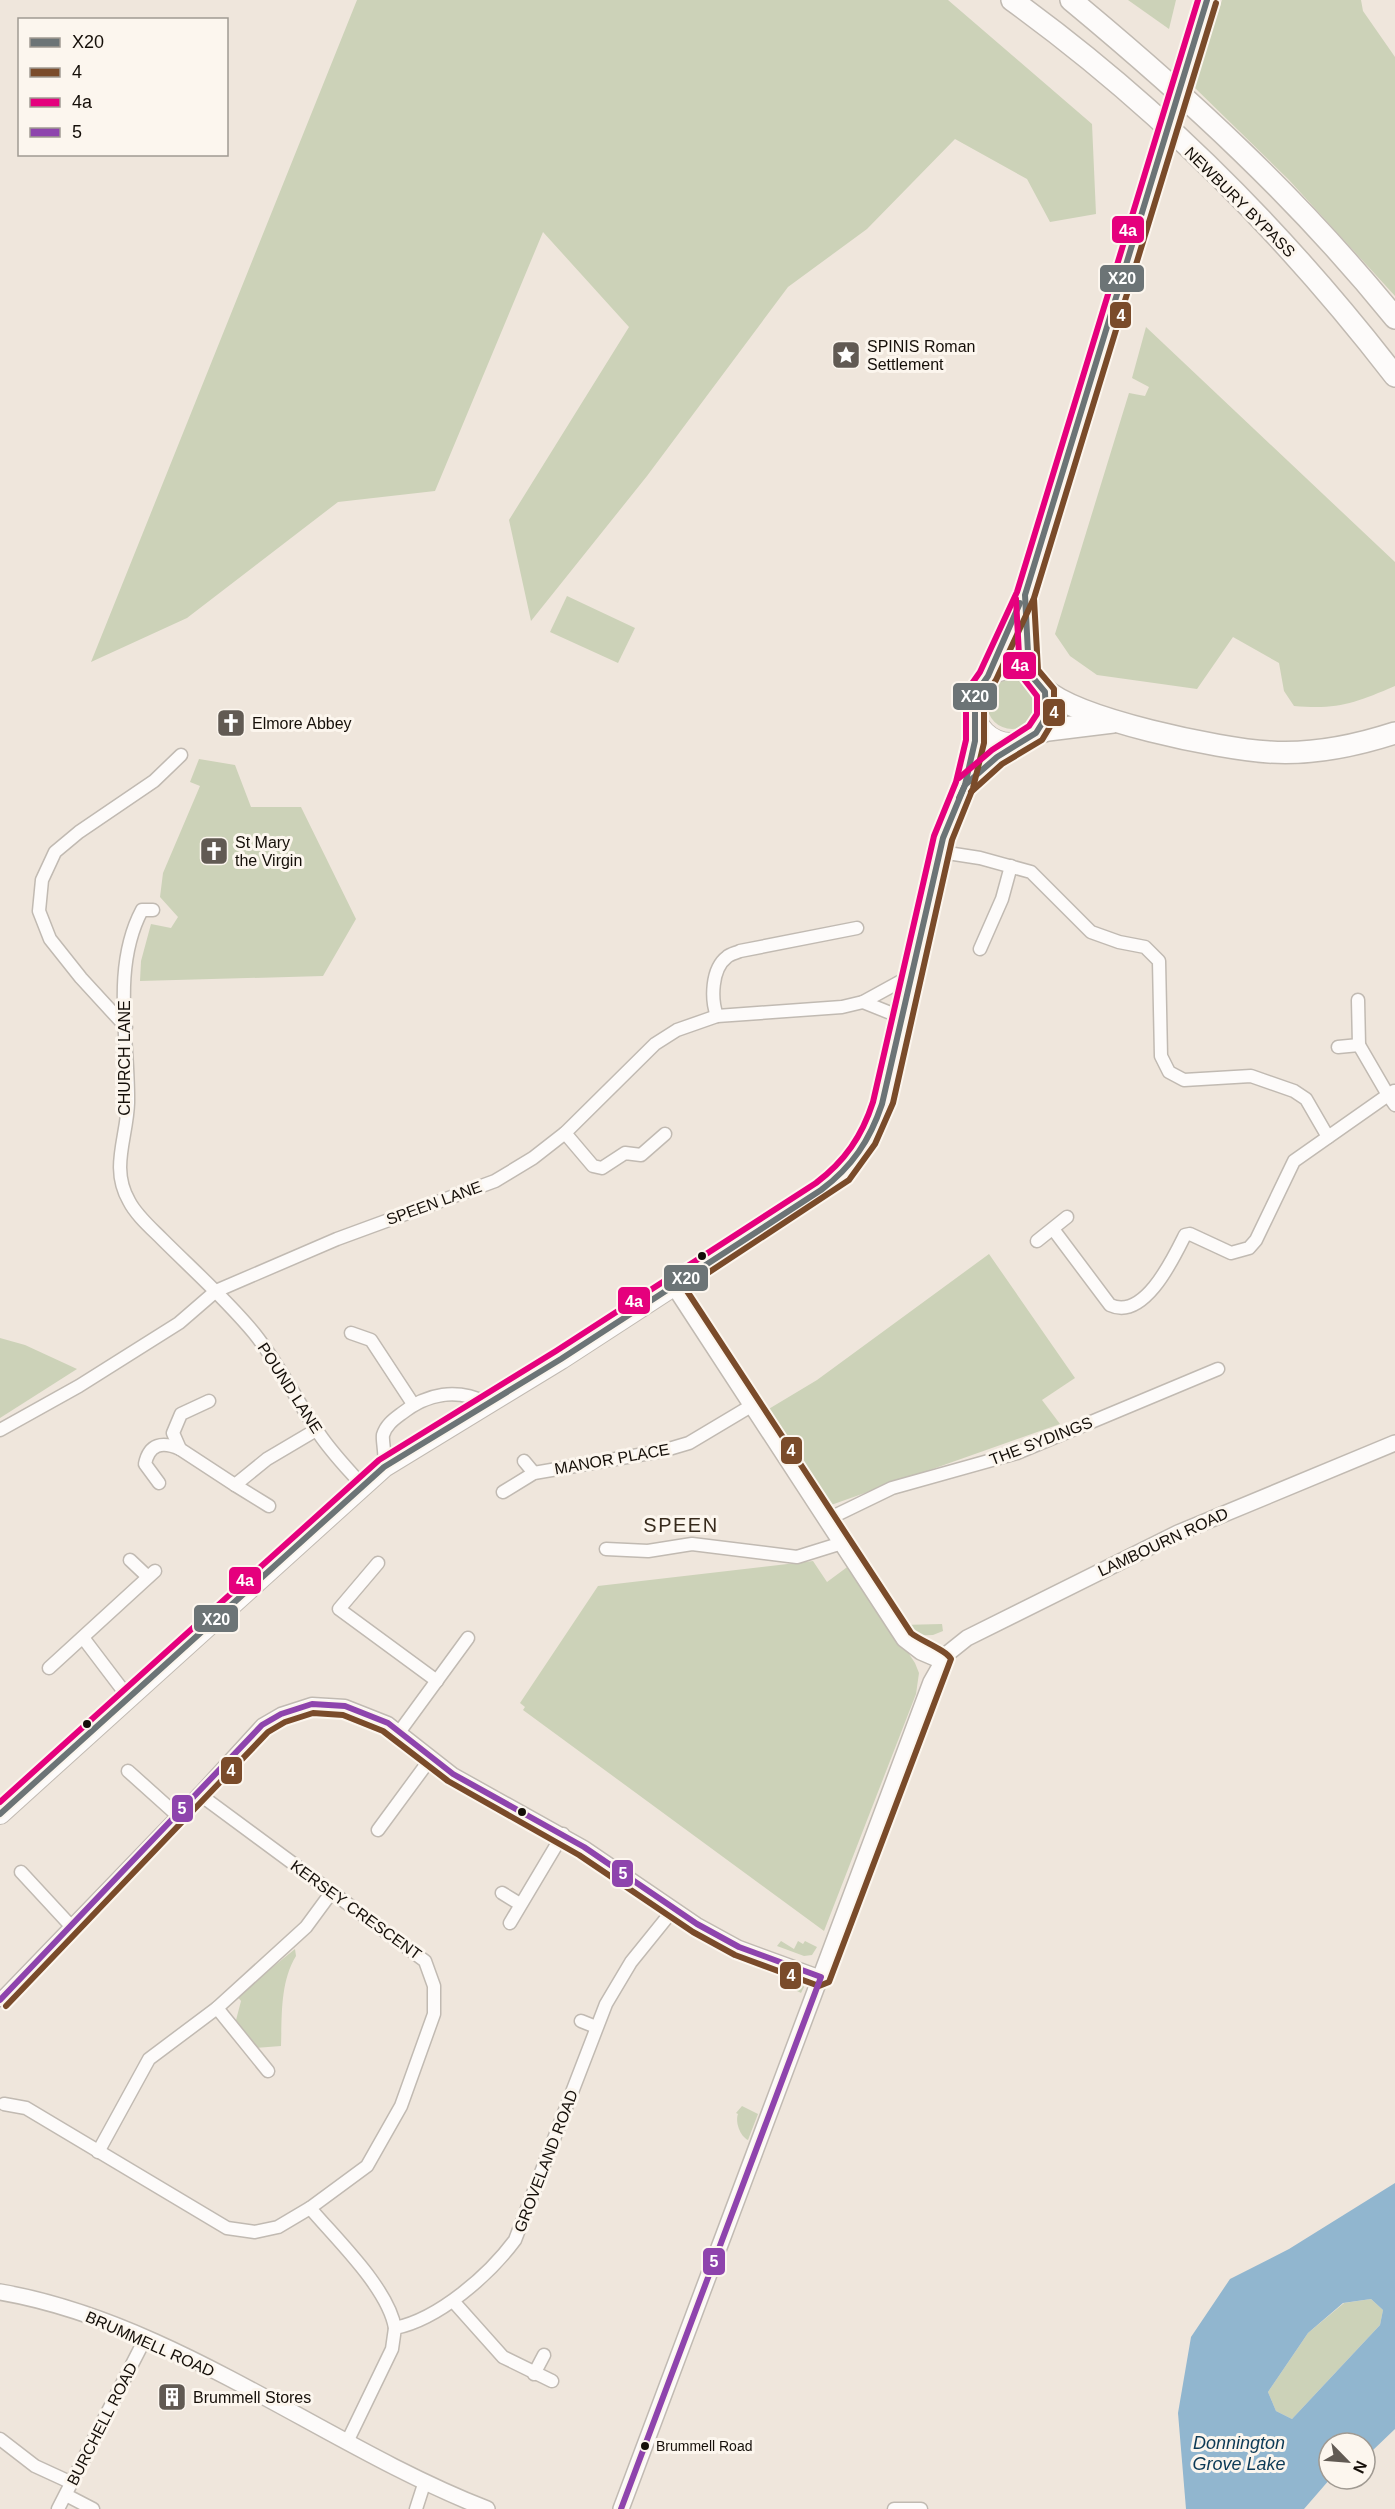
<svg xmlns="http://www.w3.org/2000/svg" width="1395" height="2509" viewBox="0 0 1395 2509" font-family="Helvetica,sans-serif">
  <rect width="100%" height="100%" fill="#efe6dc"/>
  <!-- green -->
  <g fill="#ccd2b8">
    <polygon points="357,0 948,0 1092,124 1096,214 1050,222 1027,179 955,139 867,229 788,287 647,476 531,621 509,520 629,327 543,232 435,491 338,502 187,618 91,662"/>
    <polygon points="1128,0 1176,0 1169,29"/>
    <polygon points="1222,0 1361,0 1363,11 1395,57 1395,296 1289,180 1194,87"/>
    <path d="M1146 327 1395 562V686C1355 703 1338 710 1294 706L1284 691 1279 663 1233 637 1197 689 1097 675 1070 656 1055 634 1129 393 1145 396 1149 387 1132 378Z"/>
    <polygon points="567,596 635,628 618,663 550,632"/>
    <circle cx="1012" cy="704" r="25"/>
    <polygon points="199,759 235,765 251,807 301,807 356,919 323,976 140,981 141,961 151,924 171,928 178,917 160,897 163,873 200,786 190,782"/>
    <polygon points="989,1254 1075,1378 1042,1400 1060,1424 831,1505 767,1410 817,1380"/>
    <polygon points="0,1338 25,1345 77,1369 0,1418"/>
    <polygon points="813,1561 827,1582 850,1565 915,1663 919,1673 916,1694 824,1931 523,1710 525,1707 520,1703 598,1586"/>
    <polygon points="942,1624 943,1631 933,1635 909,1636 901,1625"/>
    <polygon points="781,1941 794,1949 798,1941 803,1944 805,1941 817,1947 812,1955 804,1956 777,1946"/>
    <path d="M295 1949 296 1956C280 1982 282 2016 281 2046L255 2048 235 2024 241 2001 237 1996Z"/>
    <polygon points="769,1965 798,1978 804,1987 801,1993 787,1986 790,1979"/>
    <path d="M742 2106 758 2114 748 2140C740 2136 735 2122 738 2114L736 2113Z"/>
    <polygon points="1371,2299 1383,2310 1380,2325 1292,2419 1276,2411 1268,2392 1308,2333 1344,2303"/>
  </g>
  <!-- water -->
  <path fill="#91b6cf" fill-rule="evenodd" d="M1395 2183V2429L1372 2451 1365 2455V2443H1329L1330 2479 1304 2509H1186L1178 2413 1191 2337 1230 2279 1289 2249ZM1371 2299 1383 2310 1380 2325 1292 2419 1276 2411 1268 2392 1308 2333 1343 2303Z"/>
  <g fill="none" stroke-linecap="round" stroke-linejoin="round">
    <!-- minor casing -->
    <g stroke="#c1bab2" stroke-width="15">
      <g id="minor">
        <polyline points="941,852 980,858 1031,872 1091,932 1119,942 1145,947 1159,961 1161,1056 1169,1072 1184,1080 1251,1076 1294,1091 1306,1099 1328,1137"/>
        <path d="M153 910H142C111 968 129 1041 128 1103 127 1138 110 1168 129 1201 136 1215 151 1228 162 1239 193 1270 226 1299 254 1333 278 1363 295 1397 316 1429 329 1450 346 1467 362 1485"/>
        <polyline points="980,949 1002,899 1011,866"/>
        <polyline points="1358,1000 1359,1045 1388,1095 1394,1091"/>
        <polyline points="863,1002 903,1018"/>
        <path d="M717 1016C711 1000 711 969 727 957 730 954 736 953 740 951L857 928"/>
        <polyline points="126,1027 81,978 50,939 39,911 42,880 55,852 79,832 154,781 181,755"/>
        <polyline points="1338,1047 1359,1045"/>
        <polyline points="565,1133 593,1166 602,1168 625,1153 641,1155 665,1134"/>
        <path d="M1053 1229 1110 1305C1144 1321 1173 1259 1185 1235L1190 1234 1231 1253 1249 1248 1256 1240 1294 1161 1388 1095 1395 1105"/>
        <polyline points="1037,1241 1067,1217"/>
        <polyline points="351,1333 371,1340 413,1404"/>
        <polyline points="209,1401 181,1414 173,1433 180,1449 235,1485 267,1459 316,1430"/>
        <polyline points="0,1430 79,1386 179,1323 216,1291 337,1239 495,1181 533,1158 565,1133 655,1044 677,1030 717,1016 842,1007 863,1002 914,974"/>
        <polyline points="524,1461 534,1473"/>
        <path d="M384 1467C386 1455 382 1441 383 1435 386 1425 393 1420 401 1414 427 1393 457 1388 487 1403"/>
        <path d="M159 1483 145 1464C149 1444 162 1441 180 1449"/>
        <polyline points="235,1485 269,1506"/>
        <polyline points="503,1492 534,1473 662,1451 689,1443 751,1406"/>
        <polyline points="828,1519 892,1488 1017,1453 1218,1369"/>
        <polyline points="606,1549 648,1551 692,1544 797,1557 842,1543"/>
        <polyline points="130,1560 148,1577"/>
        <polyline points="378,1563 339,1609 437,1681"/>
        <polyline points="84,1639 128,1697"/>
        <polyline points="49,1668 155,1571"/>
        <polyline points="400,1731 468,1638"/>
        <polyline points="128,1771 177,1815"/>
        <polyline points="378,1830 431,1758"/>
        <polyline points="21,1872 70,1925"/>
        <polyline points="502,1893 520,1904"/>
        <polyline points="510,1923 563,1834"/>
        <polyline points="0,2000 199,1794 262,1725 281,1714 312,1704 345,1706 388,1723 453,1774 584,1847 697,1924 739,1947 821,1977"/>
        <polyline points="217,2008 268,2071"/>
        <polyline points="581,2021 596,2027"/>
        <polyline points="4,2104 26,2108 227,2228 255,2232 278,2227 310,2208 367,2166 401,2106 434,2014 434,1986 425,1961 199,1794"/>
        <polyline points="98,2152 149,2059 217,2008 306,1927 331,1893"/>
        <path d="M310 2208C337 2240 388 2288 395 2328"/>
        <polyline points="453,2301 503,2357 552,2381"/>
        <polyline points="534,2374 544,2355"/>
        <polyline points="0,2439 35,2466 72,2483"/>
        <path d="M348 2440 392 2349 395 2328C439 2319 489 2275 515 2240L606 2004 631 1962 673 1910"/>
        <polyline points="66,2495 93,2509"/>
        <polyline points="58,2509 145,2339"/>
        <polyline points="416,2509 425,2481"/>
        <polyline points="894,2509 921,2509"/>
      </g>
    </g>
    <!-- tertiary casing -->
    <g stroke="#c1bab2" stroke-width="18">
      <g id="tertiary">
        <polyline points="673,1285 904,1639 921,1652 942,1661"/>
        <path d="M0 2292C174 2322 325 2446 487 2509"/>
        <polyline points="621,2509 931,1682 947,1654 967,1638 1178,1533 1395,1443"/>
      </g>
    </g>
    <!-- primary casing -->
    <g stroke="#c1bab2" stroke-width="22">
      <g id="primary">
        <polyline points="1025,595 1029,673"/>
        <circle cx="1011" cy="706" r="37"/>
        <polyline points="988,676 1025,595 1127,259"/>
        <polyline points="965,785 997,757 1023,741"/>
        <path d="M0 1814 384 1467 561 1359 821 1190C853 1168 871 1142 882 1104L943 838C949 820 958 804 965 786 973 765 975 740 975 717"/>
      </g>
    </g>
    <!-- trunk casing -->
    <g stroke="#c1bab2" stroke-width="24">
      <g id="trunk">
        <path d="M1012 0C1157 105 1286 235 1395 376"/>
        <path d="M1071 0C1188 97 1299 199 1395 318"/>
        <path d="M1043 688C1078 720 1220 749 1269 752 1312 755 1355 746 1395 733"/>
        <polyline points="1034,734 1048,730 1113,722"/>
      </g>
    </g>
    <!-- minor -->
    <use href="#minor" stroke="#fdfbfa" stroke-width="12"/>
    <!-- tertiary -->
    <use href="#tertiary" stroke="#fdfbfa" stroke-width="15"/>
    <!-- primary -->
    <use href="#primary" stroke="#fdfbfa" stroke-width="20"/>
    <!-- trunk -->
    <use href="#trunk" stroke="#fdfbfa" stroke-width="21"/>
    <!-- primary-bridge casing -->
    <g stroke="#c1bab2" stroke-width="22" stroke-linecap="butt">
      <polyline id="primary-bridge" points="1127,259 1207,0"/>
    </g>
    <!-- primary-bridge -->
    <use href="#primary-bridge" stroke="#fdfbfa" stroke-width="20"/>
    <!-- bus-1 casing -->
    <g stroke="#fcf6ee" stroke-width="10">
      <g id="bus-1">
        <polyline points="959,798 965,785 975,741 975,695 988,676 1020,603"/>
        <path d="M0 1814 384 1467 561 1359 821 1190C852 1167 870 1140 882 1104L943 838 965 785 997 757 1036 733 1046 717 1045 692 1029 673 1025 595 1207 0"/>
      </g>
    </g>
    <!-- bus-2 casing -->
    <g stroke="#fcf6ee" stroke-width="10">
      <g id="bus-2">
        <polyline points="971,792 1002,764 1042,740 1054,720 1054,689 1038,670 1034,599"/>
        <path d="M6 2006 268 1732 285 1722 313 1713 343 1715 383 1731 448 1781 579 1855 693 1932 735 1955 819 1986 829 1982 951 1659C946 1650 921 1641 911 1633L685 1288 849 1180 875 1144 893 1103 952 840 973 788 984 743V698L996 680 1034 598 1216 3"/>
      </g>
    </g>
    <!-- bus-3 casing -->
    <g stroke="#fcf6ee" stroke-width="10">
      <g id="bus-3">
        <polyline points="959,778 992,750 1029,726 1037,714 1037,696 1020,674 1016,599"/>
        <path d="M0 1802 379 1460 556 1351 816 1183C845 1161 862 1136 873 1102L934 836 956 782 966 740V692L980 672 1017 592 1198 0"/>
      </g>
    </g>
    <!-- bus-4 casing -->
    <g stroke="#fcf6ee" stroke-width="10">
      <polyline id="bus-4" points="0,2000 262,1725 281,1714 312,1704 345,1706 388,1723 453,1774 584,1847 697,1924 739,1947 821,1977 621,2509"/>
    </g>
    <!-- bus-1 -->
    <use href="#bus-1" stroke="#6c7476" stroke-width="6"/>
    <!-- bus-2 -->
    <use href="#bus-2" stroke="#7a4b2a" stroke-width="6"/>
    <!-- bus-3 -->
    <use href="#bus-3" stroke="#e5007d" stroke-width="6"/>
    <!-- bus-4 -->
    <use href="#bus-4" stroke="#8e44ad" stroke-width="6"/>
  </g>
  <!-- icons -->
  <defs>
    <g id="sight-square" transform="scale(1.5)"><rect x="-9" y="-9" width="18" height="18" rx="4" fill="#615a53" stroke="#fcf6ee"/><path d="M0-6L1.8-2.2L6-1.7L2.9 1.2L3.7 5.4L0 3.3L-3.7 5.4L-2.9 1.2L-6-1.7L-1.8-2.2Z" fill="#fff"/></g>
    <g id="church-square" transform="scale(1.5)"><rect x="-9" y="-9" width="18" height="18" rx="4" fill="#615a53" stroke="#fcf6ee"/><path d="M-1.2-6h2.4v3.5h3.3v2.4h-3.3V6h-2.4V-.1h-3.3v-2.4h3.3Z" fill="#fff"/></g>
    <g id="building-square" transform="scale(1.5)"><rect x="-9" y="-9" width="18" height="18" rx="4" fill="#615a53" stroke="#fcf6ee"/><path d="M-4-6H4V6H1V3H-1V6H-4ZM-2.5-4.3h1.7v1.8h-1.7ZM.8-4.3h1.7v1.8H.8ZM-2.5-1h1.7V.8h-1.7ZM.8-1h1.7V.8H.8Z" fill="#fff"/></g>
  </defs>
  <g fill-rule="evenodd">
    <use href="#sight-square" x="846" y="355"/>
    <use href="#church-square" x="231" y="723"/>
    <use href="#church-square" x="214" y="851"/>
    <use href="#building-square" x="172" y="2397"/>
  </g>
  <!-- markers -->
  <g fill="#150f09" stroke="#fcf6ee" stroke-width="2">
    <circle cx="702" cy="1256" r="5"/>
    <circle cx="87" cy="1724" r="5"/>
    <circle cx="522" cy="1812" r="5"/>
    <circle cx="645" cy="2446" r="5"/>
  </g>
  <g text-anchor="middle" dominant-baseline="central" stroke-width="6" stroke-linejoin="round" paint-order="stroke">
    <!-- bus labels -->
    <g font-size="14" fill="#150f09" stroke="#fcf6ee" text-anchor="start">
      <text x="656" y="2446">Brummell Road</text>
    </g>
    <!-- street labels -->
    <g font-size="16" fill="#150f09" stroke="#fcf6ee">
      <text transform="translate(1240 202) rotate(45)">NEWBURY BYPASS</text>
      <text transform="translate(124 1058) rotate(-90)">CHURCH LANE</text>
      <text transform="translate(434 1203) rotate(-20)">SPEEN LANE</text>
      <text transform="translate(290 1388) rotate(57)">POUND LANE</text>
      <text transform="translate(1041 1441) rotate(-21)">THE SYDINGS</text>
      <text transform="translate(612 1459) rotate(-10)">MANOR PLACE</text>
      <text transform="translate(1163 1542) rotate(-25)">LAMBOURN ROAD</text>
      <text transform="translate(356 1910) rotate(36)">KERSEY CRESCENT</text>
      <text transform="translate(546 2161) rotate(-69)">GROVELAND ROAD</text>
      <text transform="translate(150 2344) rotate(24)">BRUMMELL ROAD</text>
      <text transform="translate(102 2424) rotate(-63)">BURCHELL ROAD</text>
    </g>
    <!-- poi labels -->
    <g font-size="16" fill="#150f09" stroke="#fcf6ee" text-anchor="start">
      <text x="867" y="346">SPINIS Roman<tspan x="867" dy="18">Settlement</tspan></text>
      <text x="252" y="723">Elmore Abbey</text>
      <text x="235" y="842">St Mary<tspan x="235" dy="18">the Virgin</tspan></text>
      <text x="193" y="2397">Brummell Stores</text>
    </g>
    <!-- water labels -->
    <g font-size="18" font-style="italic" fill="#0c3a56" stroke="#fcf6ee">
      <text x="1239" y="2443">Donnington<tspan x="1239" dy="21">Grove Lake</tspan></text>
    </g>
    <!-- quarter labels -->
    <g font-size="20" letter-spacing="1.5" fill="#372a1c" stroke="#fcf6ee">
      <text x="681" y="1525">SPEEN</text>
    </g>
  </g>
  <g stroke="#fcf6ee" stroke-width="2">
    <rect x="1111" y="215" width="34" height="29" rx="6" fill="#e5007d"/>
    <rect x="1099" y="264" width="46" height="29" rx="6" fill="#6c7476"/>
    <rect x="1109" y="301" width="23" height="28" rx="6" fill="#7a4b2a"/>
    <rect x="1002" y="651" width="35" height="29" rx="6" fill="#e5007d"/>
    <rect x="952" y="682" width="46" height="29" rx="6" fill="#6c7476"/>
    <rect x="1042" y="698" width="24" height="29" rx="6" fill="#7a4b2a"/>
    <rect x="663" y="1264" width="46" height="28" rx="6" fill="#6c7476"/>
    <rect x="617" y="1286" width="34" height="29" rx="6" fill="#e5007d"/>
    <rect x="780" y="1436" width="23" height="29" rx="6" fill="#7a4b2a"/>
    <rect x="228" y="1566" width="34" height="29" rx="6" fill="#e5007d"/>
    <rect x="193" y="1604" width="46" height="29" rx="6" fill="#6c7476"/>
    <rect x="220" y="1756" width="23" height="29" rx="6" fill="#7a4b2a"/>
    <rect x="171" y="1794" width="23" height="29" rx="6" fill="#8e44ad"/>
    <rect x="611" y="1859" width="23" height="29" rx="6" fill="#8e44ad"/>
    <rect x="779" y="1961" width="23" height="29" rx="6" fill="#7a4b2a"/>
    <rect x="702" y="2247" width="24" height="29" rx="6" fill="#8e44ad"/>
  </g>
  <g font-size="16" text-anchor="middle" font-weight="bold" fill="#fff">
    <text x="1128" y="236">4a</text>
    <text x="1122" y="284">X20</text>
    <text x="1121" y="321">4</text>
    <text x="1020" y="671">4a</text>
    <text x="975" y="702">X20</text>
    <text x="1054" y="718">4</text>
    <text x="686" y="1284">X20</text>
    <text x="634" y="1307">4a</text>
    <text x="791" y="1456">4</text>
    <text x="245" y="1586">4a</text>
    <text x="216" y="1625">X20</text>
    <text x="231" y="1776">4</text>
    <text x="182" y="1814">5</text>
    <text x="623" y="1879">5</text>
    <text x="791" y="1981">4</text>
    <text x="714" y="2267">5</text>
  </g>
  <!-- legend -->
  <rect x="18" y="18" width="210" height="138" fill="#fcf6ee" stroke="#a09a92" stroke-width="1.5"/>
  <rect x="30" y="38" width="30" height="9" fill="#6c7476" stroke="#a09a92" stroke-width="1.5"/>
  <text x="72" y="48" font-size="18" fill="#150f09">X20</text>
  <rect x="30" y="68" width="30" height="9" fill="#7a4b2a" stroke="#a09a92" stroke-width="1.5"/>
  <text x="72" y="78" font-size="18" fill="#150f09">4</text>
  <rect x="30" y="98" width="30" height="9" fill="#e5007d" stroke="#a09a92" stroke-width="1.5"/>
  <text x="72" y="108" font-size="18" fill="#150f09">4a</text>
  <rect x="30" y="128" width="30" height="9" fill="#8e44ad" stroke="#a09a92" stroke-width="1.5"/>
  <text x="72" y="138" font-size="18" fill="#150f09">5</text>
  <!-- north arrow -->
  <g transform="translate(1347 2461) rotate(115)"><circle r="28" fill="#fcf6ee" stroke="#a09a92" stroke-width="1.5"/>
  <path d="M0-4.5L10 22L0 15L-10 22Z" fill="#615a53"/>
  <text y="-9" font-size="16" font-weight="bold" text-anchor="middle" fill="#150f09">N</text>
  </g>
</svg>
